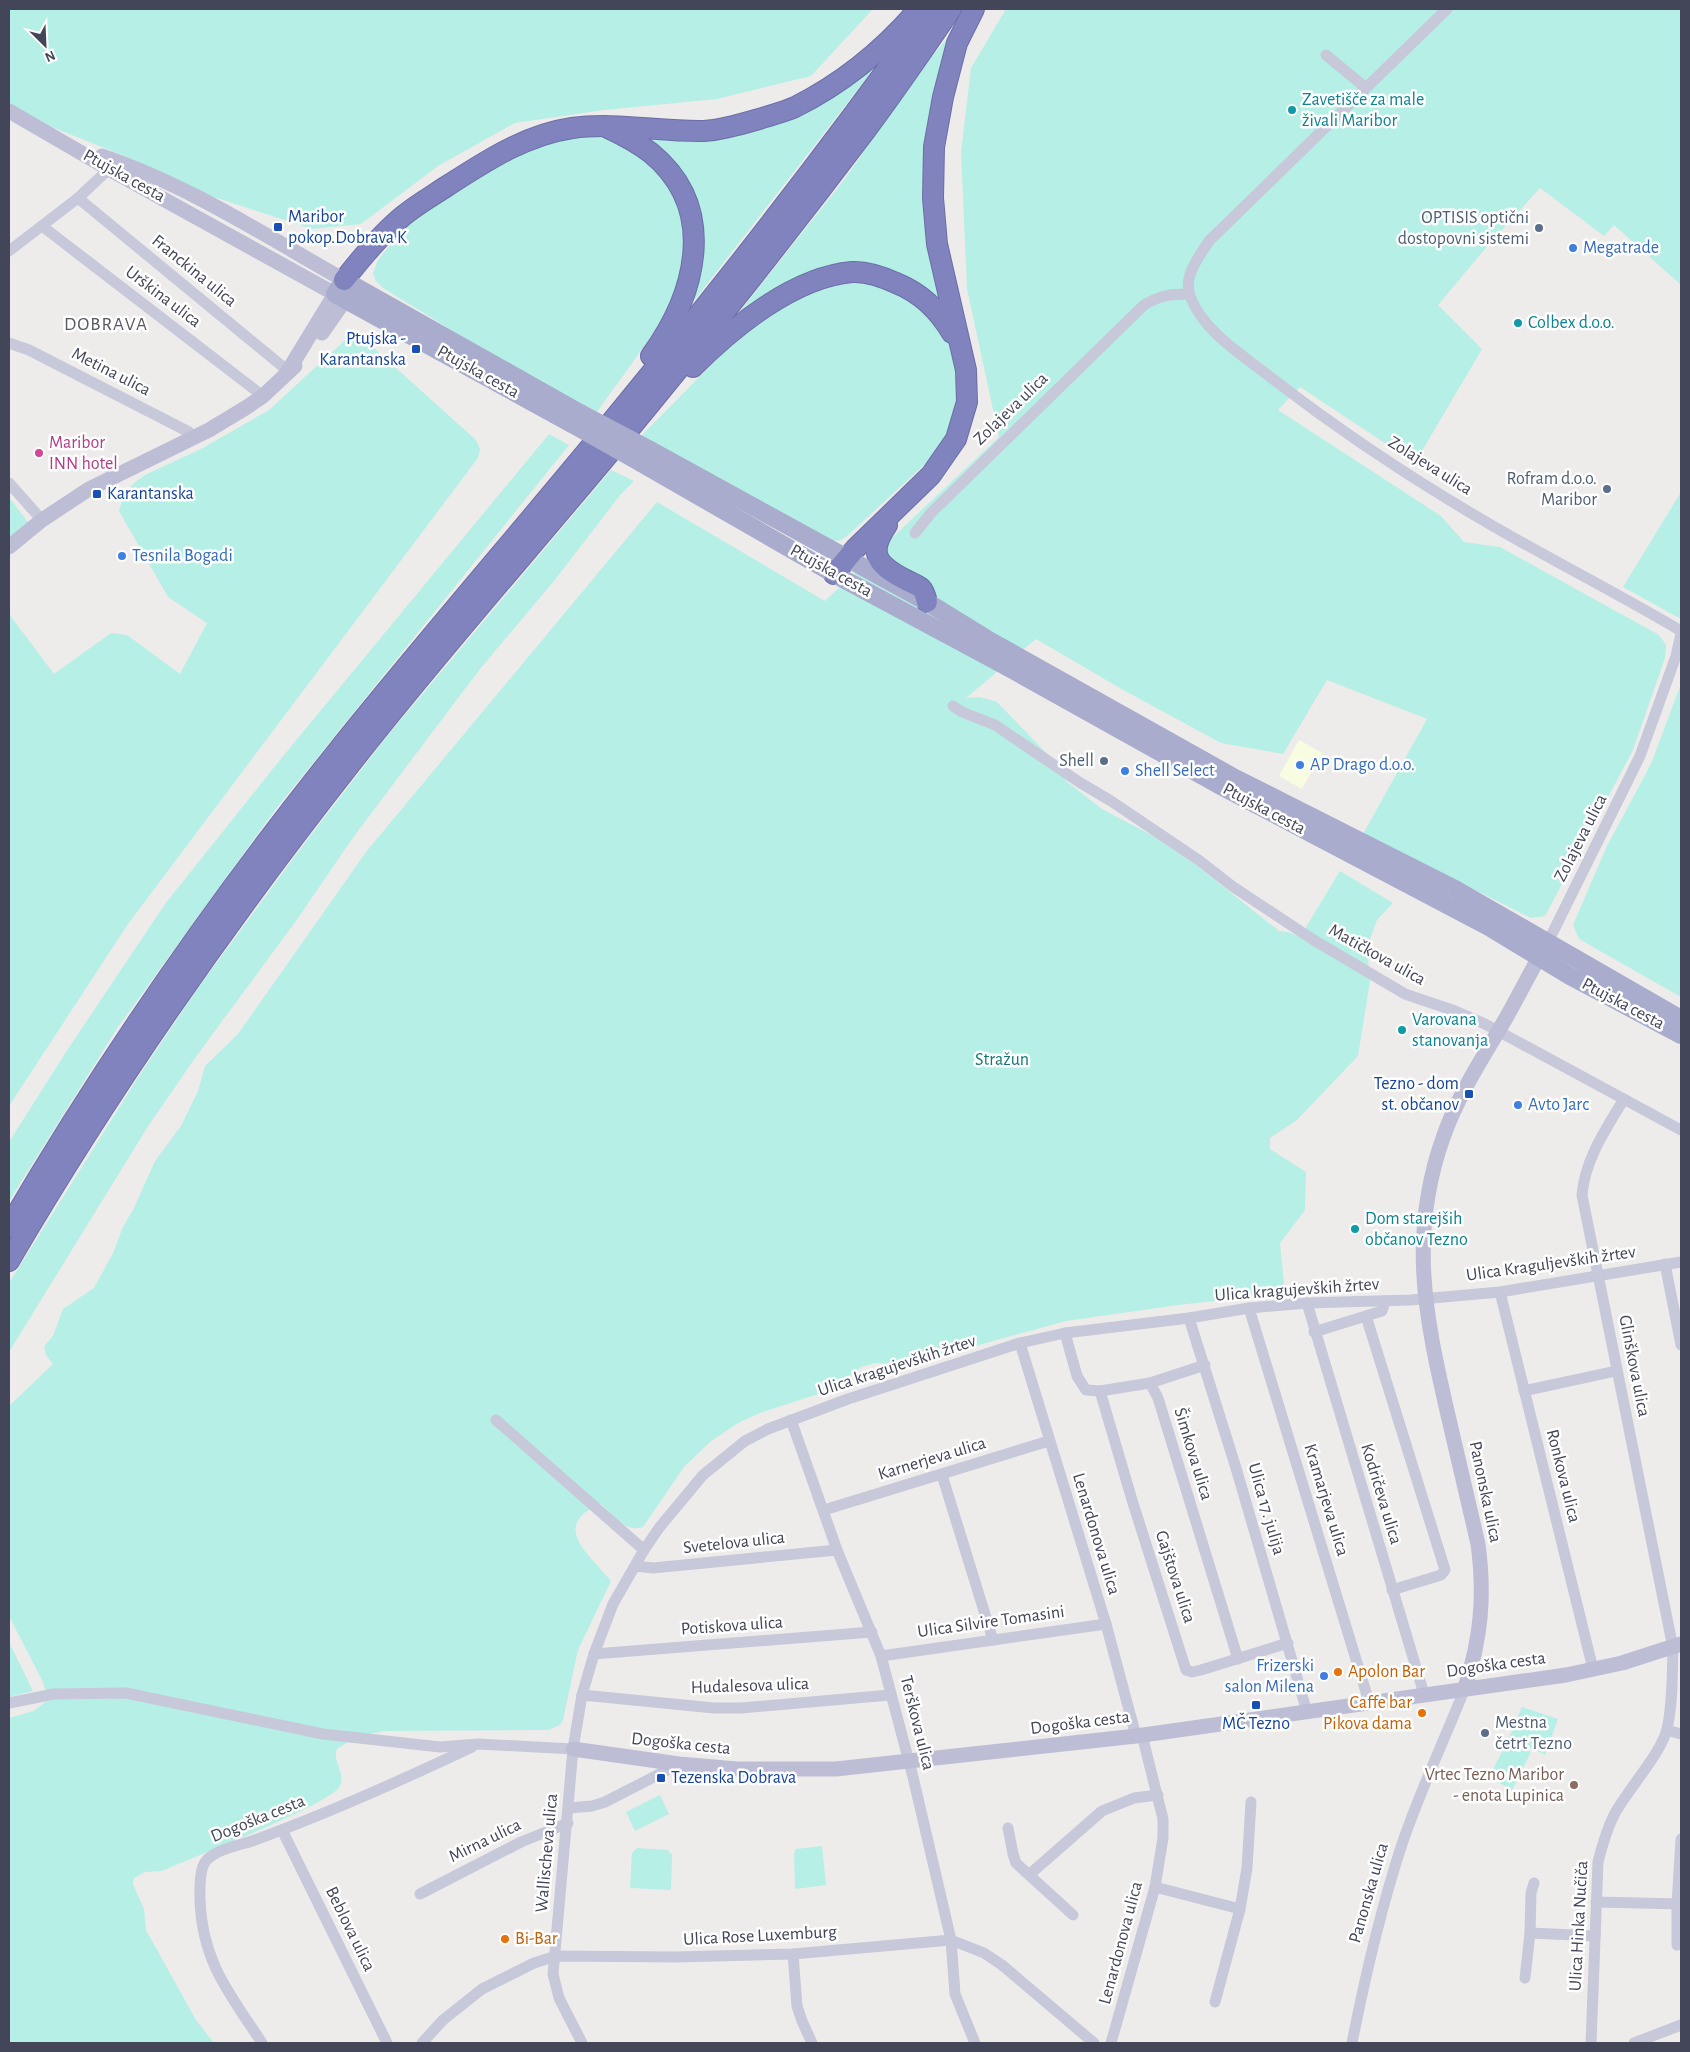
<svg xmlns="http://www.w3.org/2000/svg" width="1690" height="2052" viewBox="0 0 1690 2052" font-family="'Alegreya Sans',sans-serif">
  <rect width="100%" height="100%" fill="#eeeceb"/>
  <!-- commercial -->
  <polygon fill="#f8fce1" points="1299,740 1322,753 1302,789 1279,776"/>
  <!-- green -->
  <g fill="#b6efe5">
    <polygon points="9,9 873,9 811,76 717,99 604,110 515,123 438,166 361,224 312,229 208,195 132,159 42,123 9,105"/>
    <path d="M1006 9H1681V285L1614 225 1604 236 1540 188 1485 249 1438 305 1482 349 1415 463 1300 387 1278 410 1441 516 1464 542 1500 547 1659 635 1666 645 1665 658 1633 750 1545 916 1531 918 1363 834 1427 719 1327 680 1283 754 1221 743 1125 691 1036 639 966 698 980 697 997 702 1056 763 1066 781 1102 809 1155 837 1196 865 1279 931 1288 932 1300 937 1340 871 1393 903 1377 920 1367 947 1370 981 1358 1056 1297 1120 1270 1138V1149L1306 1172 1305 1210 1280 1243 1285 1294 1186 1304 1066 1321 906 1365 875 1363 861 1367 838 1385 818 1394 760 1413 738 1423 710 1442 684 1467 643 1527C625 1533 613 1515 601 1504 549 1525 589 1554 611 1581L578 1650 563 1720 560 1725 548 1730 385 1731C368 1734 352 1738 337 1749 332 1761 346 1774 340 1786 330 1805 190 1858 162 1871L145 1872 134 1878 133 1884 144 1909 146 1930 196 2020 214 2043H9V1718L34 1711 48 1700 43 1682 9 1616V1406L53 1364 46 1355 44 1346 53 1336 63 1309 94 1288 113 1253 123 1227 134 1208 155 1161 181 1126 198 1091 205 1066 238 1034 366 852 657 502 825 601 999 437 967 289 961 152 971 68Z"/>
    <polygon points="959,15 964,16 934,114 949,320 862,267 730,324 844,180 919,72 949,36"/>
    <polygon points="893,44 690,306 686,304 691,199 629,132 730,131"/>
    <polygon points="570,134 604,137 623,142 665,174 689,229 681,288 665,317 597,412 492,357 453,331 383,288 376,281 373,273 378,260 404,228 453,188 499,162"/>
    <polygon points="868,278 921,300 955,349 958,410 949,437 936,454 847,536 841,540 833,541 640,437 730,346 729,342 805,290"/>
    <polygon points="355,331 476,440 480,449 478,458 128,924 9,1106 9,614 54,674 111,633 127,635 180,674 207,623 168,597 119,511 124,494 134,483 145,475 201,449 269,410"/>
    <polygon points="549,434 569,445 275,810 118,1027 9,1201 9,1142 66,1052 165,904 284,755"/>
    <polygon points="611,470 634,481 621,494 554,581 480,669 352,839 296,921 195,1058 147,1128 9,1352 9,1283 139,1076 198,988 301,848 388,735"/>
    <polygon points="1681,492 1681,619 1623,587"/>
    <polygon points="9,497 30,525 9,543"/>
    <polygon points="1681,684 1681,997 1579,939 1573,925 1607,846 1651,764"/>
    <polygon points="9,1644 10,1644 33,1691 9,1697"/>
    <polygon points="1522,1707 1558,1719 1545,1755 1509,1737"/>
    <polygon points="1508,1740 1531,1752 1512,1790 1489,1777"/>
    <polygon points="660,1795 669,1814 635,1831 626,1812"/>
    <polygon points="822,1846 826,1885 795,1889 794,1853 796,1849"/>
    <polygon points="637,1848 668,1850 672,1855 671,1890 630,1888 632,1853"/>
  </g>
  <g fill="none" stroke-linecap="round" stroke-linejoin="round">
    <!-- highway casing -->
    <g stroke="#6c6ea8" stroke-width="22">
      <g id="highway">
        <path d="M608 128C623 135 638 143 651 153 719 209 696 294 651 356"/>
        <path d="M344 280C362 257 381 234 403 216 416 205 432 196 447 186 486 161 525 135 572 128 616 122 660 132 704 131 722 130 742 124 759 119 771 115 784 112 795 107 841 84 882 51 916 12"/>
        <path d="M693 367C733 327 794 277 852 272 867 271 883 277 896 283 921 293 938 309 952 333"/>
        <path d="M887 525C868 553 876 564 904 579 909 582 916 584 921 588 924 591 926 598 927 602"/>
        <polyline points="834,574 855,549 931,475 956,439 967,402 966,370 937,244 933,198 934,147 943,97 957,43 974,9"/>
        <path d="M9 1227C106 1061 216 903 336 753 432 633 534 517 631 398 735 272 835 142 931 9"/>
        <path d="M9 1261C110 1088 224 925 348 767 443 645 547 530 645 410 720 319 794 225 865 131 895 91 923 50 951 9"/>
      </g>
    </g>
    <!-- street -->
    <g stroke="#c7c8da" stroke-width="11">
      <path d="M1447 9 1209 241C1199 257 1183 276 1190 296 1203 331 1241 354 1269 376 1340 431 1415 481 1493 526 1555 562 1619 594 1681 631"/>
      <polyline points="1326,55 1366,88"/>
      <polyline points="78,198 288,371"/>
      <polyline points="42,226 263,396"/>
      <polyline points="9,251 78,198 109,169"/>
      <polyline points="9,343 29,350 189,432 193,439"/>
      <polyline points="9,483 42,520"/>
      <path d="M915 533 931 513 1144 305C1161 295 1170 294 1189 294"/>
      <polyline points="953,706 962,712 995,725 1079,782 1111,801 1200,861 1232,886 1312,939 1405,994 1455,1011 1485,1024 1681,1130"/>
      <polyline points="1548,942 1640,756 1676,656 1681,634"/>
      <polyline points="1665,1264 1681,1345"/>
      <polyline points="1500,1292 1593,1669"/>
      <polyline points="1307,1303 1424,1694"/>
      <polyline points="1249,1308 1369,1702"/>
      <polyline points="1366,1316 1445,1570 1441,1575 1392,1590"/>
      <polyline points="1189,1318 1236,1468 1307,1712"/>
      <polyline points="1314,1332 1382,1311 1385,1301"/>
      <polyline points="1065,1333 1077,1376 1086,1390 1100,1391 1150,1383 1158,1398 1238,1659"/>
      <polyline points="1020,1343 1106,1624 1136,1736"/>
      <polyline points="1150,1383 1205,1365"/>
      <polyline points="1100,1391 1132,1500 1186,1670 1192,1672 1201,1670 1288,1643"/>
      <polyline points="1524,1391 1616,1371"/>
      <polyline points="496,1420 644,1550"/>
      <polyline points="791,1420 837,1550 881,1656 913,1777 948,1927 951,1940 955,1994 975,2043"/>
      <polyline points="942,1475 993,1640"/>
      <polyline points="824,1510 1049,1441"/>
      <polyline points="635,1566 653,1568 837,1550"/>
      <polyline points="594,1654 872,1632"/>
      <polyline points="881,1656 1106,1624"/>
      <polyline points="582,1695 714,1708 741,1708 890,1695"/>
      <polyline points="9,1703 54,1694 126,1693 323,1734 440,1747 478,1744 573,1749"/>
      <polyline points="1667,1730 1681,1734"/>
      <polyline points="569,1808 592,1806 605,1802 679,1764"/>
      <polyline points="1008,1828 1013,1854 1016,1863 1073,1915"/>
      <polyline points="282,1830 387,2043"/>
      <polyline points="1030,1874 1102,1811 1134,1798 1158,1795"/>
      <polyline points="1155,1887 1240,1909"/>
      <polyline points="420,1894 521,1842 568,1823"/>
      <polyline points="1596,1902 1681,1904"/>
      <polyline points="1530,1933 1595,1936"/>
      <polyline points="1677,1945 1677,1904 1681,1839"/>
      <polyline points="793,1954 797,2006 802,2021 812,2043"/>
      <polyline points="1525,1978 1530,1933 1531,1893 1534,1883"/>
      <polyline points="1215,2002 1240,1909 1247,1868 1251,1802"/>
      <path d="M262 2043C230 1994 202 1962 200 1900 200 1889 199 1877 203 1866 209 1850 238 1846 252 1841 327 1814 400 1781 472 1747"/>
      <polyline points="422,2043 443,2020 482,1989 534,1963 556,1956 676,1957 793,1954 951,1940 984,1953 1002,1965 1094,2043"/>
      <polyline points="582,2043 559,1998 553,1974 573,1749 582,1695 594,1654 613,1604 644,1550 659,1528 703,1475 745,1441 768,1429 848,1399 1020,1343 1065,1333 1189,1318 1249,1308 1307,1303 1410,1300 1500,1292 1681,1262"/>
      <polyline points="1111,2043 1155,1887 1163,1838 1163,1819 1142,1735"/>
      <path d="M1352 2043C1365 1977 1380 1912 1401 1847 1419 1793 1444 1741 1465 1688"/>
      <path d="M1591 2043 1598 1862C1602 1846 1607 1829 1614 1815 1627 1790 1661 1754 1667 1729 1673 1703 1672 1674 1673 1648L1582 1195C1585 1159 1606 1129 1624 1099"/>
      <polyline points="1634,2043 1681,2025"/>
    </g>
    <!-- secondary -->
    <g stroke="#bdbed6" stroke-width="15">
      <polyline points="9,111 109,169 335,294 288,371"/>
      <path d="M102 156C188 185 266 236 344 280"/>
      <polyline points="322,333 345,300"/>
      <polyline points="9,547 42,520 89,489 209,430 247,407 263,396 295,366"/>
      <path d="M1465 1688C1481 1638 1485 1596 1478 1544 1468 1501 1458 1458 1448 1415 1425 1316 1408 1234 1444 1135 1459 1093 1484 1056 1506 1018 1519 995 1531 971 1544 948"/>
      <polyline points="573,1749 679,1764 737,1769 836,1769 1136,1736 1566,1675 1622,1663 1681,1644"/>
    </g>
    <!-- primary -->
    <g stroke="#a9accc" stroke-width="18">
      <polyline points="572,424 335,294 344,280 580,413"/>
      <polyline points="650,450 927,602 987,639 1235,778 1455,889 1681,1019"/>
      <polyline points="641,463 834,574 1000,663 1217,784 1489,927 1570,976 1681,1035"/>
    </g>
    <!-- highway -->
    <use href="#highway" stroke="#8083bd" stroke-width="20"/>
    <!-- primary-bridge -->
    <g stroke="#a9accc" stroke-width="18">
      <polyline points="580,413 650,450"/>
      <polyline points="572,424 641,463"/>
    </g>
  </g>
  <!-- markers -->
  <g fill="#0f9aa8" stroke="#fff" stroke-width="2">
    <circle cx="1292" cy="110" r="5"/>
    <circle cx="1518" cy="323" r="5"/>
    <circle cx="1402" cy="1030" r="5"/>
    <circle cx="1355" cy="1229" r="5"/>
  </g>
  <g fill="#1a4fb4" stroke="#fff" stroke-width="2">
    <rect x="273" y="222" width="10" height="10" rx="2.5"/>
    <rect x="411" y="344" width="10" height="10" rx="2.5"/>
    <rect x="92" y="489" width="10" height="10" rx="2.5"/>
    <rect x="1464" y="1089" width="10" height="10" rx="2.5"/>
    <rect x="1251" y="1700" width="10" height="10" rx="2.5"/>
    <rect x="656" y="1773" width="10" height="10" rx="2.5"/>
  </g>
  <g fill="#5c6f8a" stroke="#fff" stroke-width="2">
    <circle cx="1539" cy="228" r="5"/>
    <circle cx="1607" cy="489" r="5"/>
    <circle cx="1104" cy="761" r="5"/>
    <circle cx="1485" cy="1733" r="5"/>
  </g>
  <g fill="#3f7fe0" stroke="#fff" stroke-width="2">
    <circle cx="1573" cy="248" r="5"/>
    <circle cx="122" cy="556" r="5"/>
    <circle cx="1300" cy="765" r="5"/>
    <circle cx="1125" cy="771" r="5"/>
    <circle cx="1518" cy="1105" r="5"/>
    <circle cx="1324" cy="1676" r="5"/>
  </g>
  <circle fill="#d1479c" stroke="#fff" stroke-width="2" cx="39" cy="453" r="5"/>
  <g fill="#e8710a" stroke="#fff" stroke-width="2">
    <circle cx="1338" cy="1672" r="5"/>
    <circle cx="1422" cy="1713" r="5"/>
    <circle cx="505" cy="1939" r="5"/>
  </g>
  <circle fill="#8d6e63" stroke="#fff" stroke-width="2" cx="1574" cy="1785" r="5"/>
  <g text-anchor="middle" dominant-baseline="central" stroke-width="5" stroke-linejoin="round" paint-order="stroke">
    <!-- culture labels -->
    <g font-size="18" fill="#0d838f" stroke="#fff" text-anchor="start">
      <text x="1302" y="100">Zavetišče za male<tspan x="1302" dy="21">živali Maribor</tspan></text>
      <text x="1528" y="323">Colbex d.o.o.</text>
      <text x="1412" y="1020">Varovana<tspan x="1412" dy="21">stanovanja</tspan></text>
      <text x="1365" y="1219">Dom starejših<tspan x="1365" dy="21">občanov Tezno</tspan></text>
    </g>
    <!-- street labels -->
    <g font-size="18" fill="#434559" stroke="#fff">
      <text transform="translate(124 176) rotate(29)">Ptujska cesta</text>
      <text transform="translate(194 271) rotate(39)">Franckina ulica</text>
      <text transform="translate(163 297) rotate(37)">Urškina ulica</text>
      <text transform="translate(111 372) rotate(27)">Metina ulica</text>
      <text transform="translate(478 372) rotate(29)">Ptujska cesta</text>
      <text transform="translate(1011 409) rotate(-44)">Zolajeva ulica</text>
      <text transform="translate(1430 466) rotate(32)">Zolajeva ulica</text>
      <text transform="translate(831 571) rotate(29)">Ptujska cesta</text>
      <text transform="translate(1264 809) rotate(28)">Ptujska cesta</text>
      <text transform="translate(1581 838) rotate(-63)">Zolajeva ulica</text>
      <text transform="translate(1377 955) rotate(29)">Matičkova ulica</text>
      <text transform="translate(1623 1004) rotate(28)">Ptujska cesta</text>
      <text transform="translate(1551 1264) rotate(-8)">Ulica Kraguljevških žrtev</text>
      <text transform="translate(1297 1290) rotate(-4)">Ulica kragujevških žrtev</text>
      <text transform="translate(897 1366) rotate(-18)">Ulica kragujevških žrtev</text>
      <text transform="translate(1634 1366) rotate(79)">Glinškova ulica</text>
      <text transform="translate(1193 1454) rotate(73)">Šimkova ulica</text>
      <text transform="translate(932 1459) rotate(-17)">Karnerjeva ulica</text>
      <text transform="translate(1563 1476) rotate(76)">Ronkova ulica</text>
      <text transform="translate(1485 1492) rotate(78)">Panonska ulica</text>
      <text transform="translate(1381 1494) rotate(73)">Kodričeva ulica</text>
      <text transform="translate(1326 1500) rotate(73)">Kramarjeva ulica</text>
      <text transform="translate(1266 1509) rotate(74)">Ulica 17. julija</text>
      <text transform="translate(1096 1534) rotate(73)">Lenardonova ulica</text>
      <text transform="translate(734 1543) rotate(-6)">Svetelova ulica</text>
      <text transform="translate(1175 1577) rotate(72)">Gajštova ulica</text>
      <text transform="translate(991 1622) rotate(-8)">Ulica Silvire Tomasini</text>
      <text transform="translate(732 1626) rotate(-4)">Potiskova ulica</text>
      <text transform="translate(1496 1665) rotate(-8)">Dogoška cesta</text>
      <text transform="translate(750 1686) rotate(-2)">Hudalesova ulica</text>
      <text transform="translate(917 1723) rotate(76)">Terškova ulica</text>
      <text transform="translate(1080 1723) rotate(-7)">Dogoška cesta</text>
      <text transform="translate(681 1744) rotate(6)">Dogoška cesta</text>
      <text transform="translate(258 1819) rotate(-22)">Dogoška cesta</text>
      <text transform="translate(485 1841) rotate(-26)">Mirna ulica</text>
      <text transform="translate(547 1853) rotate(-85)">Wallischeva ulica</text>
      <text transform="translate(1369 1893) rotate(-74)">Panonska ulica</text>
      <text transform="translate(1579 1926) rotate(-87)">Ulica Hinka Nučiča</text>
      <text transform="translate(350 1929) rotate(64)">Beblova ulica</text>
      <text transform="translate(760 1936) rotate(-3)">Ulica Rose Luxemburg</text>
      <text transform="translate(1121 1943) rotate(-75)">Lenardonova ulica</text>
    </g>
    <!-- transit labels -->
    <g font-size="18" fill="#164399" stroke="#fff" text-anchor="start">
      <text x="288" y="217">Maribor<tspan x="288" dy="21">pokop.Dobrava K</tspan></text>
      <text x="406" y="339" text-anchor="end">Ptujska -<tspan x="406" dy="21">Karantanska</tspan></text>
      <text x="107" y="494">Karantanska</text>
      <text x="1459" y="1084" text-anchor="end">Tezno - dom<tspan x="1459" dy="21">st. občanov</tspan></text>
      <text x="1256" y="1724" text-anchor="middle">MČ Tezno</text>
      <text x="671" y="1778">Tezenska Dobrava</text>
    </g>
    <!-- service labels -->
    <g font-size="18" fill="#4e5e75" stroke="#fff" text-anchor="end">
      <text x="1529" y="218">OPTISIS optični<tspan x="1529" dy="21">dostopovni sistemi</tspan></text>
      <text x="1597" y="479">Rofram d.o.o.<tspan x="1597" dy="21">Maribor</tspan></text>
      <text x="1094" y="761">Shell</text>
      <text x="1495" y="1723" text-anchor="start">Mestna<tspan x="1495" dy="21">četrt Tezno</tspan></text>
    </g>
    <!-- shop labels -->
    <g font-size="18" fill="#366cbe" stroke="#fff" text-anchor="start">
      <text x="1583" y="248">Megatrade</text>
      <text x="132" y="556">Tesnila Bogadi</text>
      <text x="1310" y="765">AP Drago d.o.o.</text>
      <text x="1135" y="771">Shell Select</text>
      <text x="1528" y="1105">Avto Jarc</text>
      <text x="1314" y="1666" text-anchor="end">Frizerski<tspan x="1314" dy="21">salon Milena</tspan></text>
    </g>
    <!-- hotel labels -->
    <g font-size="18" fill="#b23c85" stroke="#fff" text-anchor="start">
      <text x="49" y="443">Maribor<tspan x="49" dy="21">INN hotel</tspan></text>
    </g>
    <!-- park labels -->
    <g font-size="18" fill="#137b74" stroke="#fff">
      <text x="1002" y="1060">Stražun</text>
    </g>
    <!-- food labels -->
    <g font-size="18" fill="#c56008" stroke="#fff" text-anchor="start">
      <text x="1348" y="1672">Apolon Bar</text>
      <text x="1412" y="1703" text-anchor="end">Caffe bar<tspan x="1412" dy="21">Pikova dama</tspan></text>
      <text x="515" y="1939">Bi-Bar</text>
    </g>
    <!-- education labels -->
    <g font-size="18" fill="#785e54" stroke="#fff" text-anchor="end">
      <text x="1564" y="1775">Vrtec Tezno Maribor<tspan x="1564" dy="21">- enota Lupinica</tspan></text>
    </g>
    <!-- neighbourhood labels -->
    <g font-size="19" letter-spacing="1" fill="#585860" stroke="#fff">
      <text x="106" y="324">DOBRAVA</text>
    </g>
  </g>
  <!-- border -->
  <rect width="1690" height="2052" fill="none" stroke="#434559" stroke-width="20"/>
  <!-- north arrow -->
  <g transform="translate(45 45) rotate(156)" stroke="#ffffff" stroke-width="4" paint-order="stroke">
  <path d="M0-4L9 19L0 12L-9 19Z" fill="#434559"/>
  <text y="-8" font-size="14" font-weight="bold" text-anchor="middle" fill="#434559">N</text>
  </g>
</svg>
